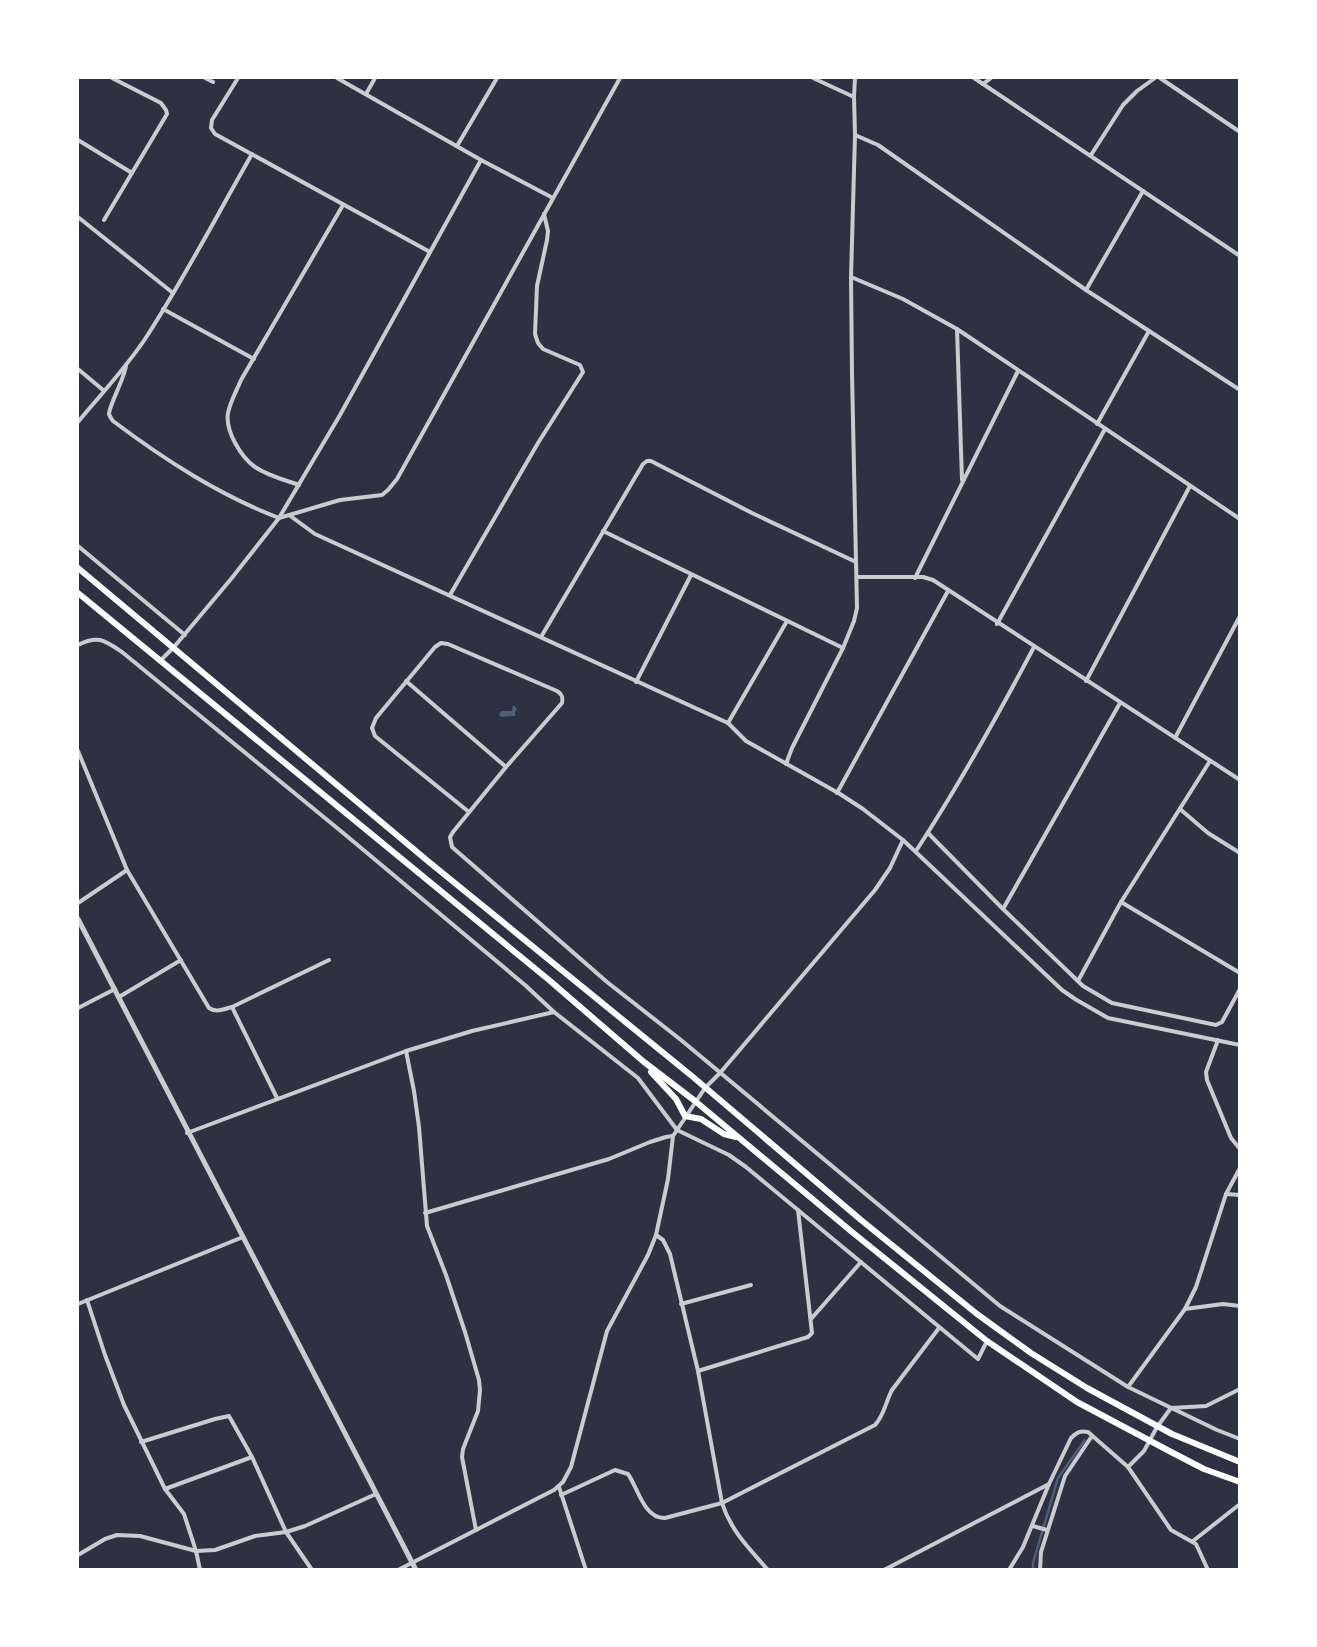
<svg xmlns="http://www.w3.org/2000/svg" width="1317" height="1647" viewBox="0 0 1317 1647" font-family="'Source Sans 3',sans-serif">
  <rect width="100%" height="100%" fill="#2d3142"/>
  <!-- water -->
  <polygon fill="#4f5d75" points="513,706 515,706 517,709 515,712 515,716 501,717 499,715 501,711 512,711"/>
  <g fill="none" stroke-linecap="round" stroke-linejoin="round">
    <!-- stream -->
    <polyline stroke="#4f5d75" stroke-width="2.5" points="1033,1570 1033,1563 1058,1478 1085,1440"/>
    <!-- minor -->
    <g stroke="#caccd0" stroke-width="4">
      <polyline points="205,78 213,82"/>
      <polyline points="238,78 212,120 211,128 215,134 430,252"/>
      <polyline points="337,78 481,160 553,198"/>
      <polyline points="813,78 854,97"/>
      <polyline points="974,78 1240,256"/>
      <polyline points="1160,78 1240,132"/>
      <polyline points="983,84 991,78"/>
      <polyline points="366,94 375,78"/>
      <polyline points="855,135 878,145 1086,290 1240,390"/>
      <polyline points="78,140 132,173"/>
      <polyline points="457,146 497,78"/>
      <polyline points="1091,155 1123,105 1137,91 1155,78"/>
      <polyline points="78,217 173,293"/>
      <polyline points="104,220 167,114 166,110 161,103 112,78"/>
      <polyline points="851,277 903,299 957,329 1240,519"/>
      <polyline points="1086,290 1143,191"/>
      <polyline points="163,309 254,359"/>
      <polyline points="957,329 962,480"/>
      <path d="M126 366C124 379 109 406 109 414 110 417 111 418 113 421 165 460 219 495 279 518L340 500 382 495 388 490 397 479 620 78"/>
      <polyline points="78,369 103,390"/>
      <path d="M78 422C101 394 127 367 147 336 185 277 217 215 252 154"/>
      <polyline points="1097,424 1149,331"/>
      <path d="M299 485C285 480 268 476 255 467 241 457 225 431 228 413 230 402 237 390 241 380L343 205"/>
      <polyline points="289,515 315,534 728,723 746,741 840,794 863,809 903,840 1062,990 1075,999 1108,1018 1240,1045"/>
      <polyline points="603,531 843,648"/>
      <polyline points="78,546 185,635"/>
      <polyline points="857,577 923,577 933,580 1240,780"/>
      <polyline points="915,578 1018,371"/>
      <polyline points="450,595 538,443 583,372 580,365 543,349 538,343 535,334 537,286 547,240 548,231 544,214"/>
      <polyline points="997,624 1105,429"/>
      <polyline points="541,637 643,464 647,461 651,461 752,513 856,562"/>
      <path d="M78 645C98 635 104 640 122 652L342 832 525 985 554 1012 638 1078 677 1130 729 1155 746 1167 978 1359 987 1341"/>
      <polyline points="160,661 174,647 231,579 279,518 340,415 481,160"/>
      <polyline points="406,681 506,767"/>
      <polyline points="1086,681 1190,486"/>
      <polyline points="636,682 691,575"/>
      <polyline points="728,723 787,621"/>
      <polyline points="1175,738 1240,616"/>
      <polyline points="78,751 127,870"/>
      <polyline points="786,764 792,748 843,648 854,621 857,608 852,374 851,277 855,135 854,97 855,78"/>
      <polyline points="837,793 948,591"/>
      <polyline points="1180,809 1208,833 1240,853"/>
      <path d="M469 812 375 736 372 728 376 718 435 647 441 643 448 644 557 691C562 694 563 697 562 703L506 767 453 832 450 837 452 847 607 982 681 1040 1000 1306 1128 1387 1217 1430 1240 1439"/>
      <polyline points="928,833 1003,909 1083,986 1112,1003 1216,1025 1222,1022 1240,989"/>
      <path d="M916 851C959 785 997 717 1034 647"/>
      <polyline points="1121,902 1240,973"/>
      <path d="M78 903 127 870 209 1008C216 1013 224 1009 232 1007L329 960"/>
      <polyline points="1003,909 1120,703"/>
      <polyline points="1078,981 1121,902 1210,761"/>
      <polyline points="119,997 181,960"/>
      <polyline points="232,1007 277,1098"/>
      <polyline points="78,1008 115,989"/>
      <polyline points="1218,1040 1206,1072 1207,1080 1231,1138 1240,1149"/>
      <polyline points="406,1051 414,1091 419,1127 427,1226 446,1275 465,1332 479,1380 480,1390 478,1411 463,1449 462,1457 476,1530"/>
      <polyline points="187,1133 406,1051 472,1031 554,1012"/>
      <polyline points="1226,1194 1240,1195"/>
      <polyline points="425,1213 609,1159 650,1142 666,1137 673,1136"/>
      <path d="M656 1235 663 1240 670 1254 698 1371 722 1503C731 1531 749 1548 768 1570"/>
      <polyline points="87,1300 105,1355 124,1405 165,1489 184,1514 196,1551 200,1570"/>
      <polyline points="78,1304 243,1237"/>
      <polyline points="681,1304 751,1285"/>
      <polyline points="1185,1309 1223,1304 1240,1306"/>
      <polyline points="811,1319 861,1262"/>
      <polyline points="698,1371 808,1337 812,1333 798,1210"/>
      <polyline points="1128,1387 1185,1309 1196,1287 1226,1194 1240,1168"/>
      <polyline points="141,1442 215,1419 229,1416 252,1457"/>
      <polyline points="1128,1467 1144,1451 1157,1427 1171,1408 1206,1406 1240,1389"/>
      <polyline points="559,1487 586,1570"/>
      <polyline points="165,1489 252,1457 286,1532 312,1570"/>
      <path d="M561 1495 615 1470 628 1474C638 1488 644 1519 665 1518L722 1503 875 1425C884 1416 886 1401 892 1390L939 1328"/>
      <polyline points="1033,1526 1047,1530"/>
      <polyline points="1193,1541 1240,1504"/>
      <polyline points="78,1555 105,1539 117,1535 140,1536 196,1551 215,1550 255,1536 286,1532 305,1526 376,1494"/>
      <polyline points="398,1570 554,1490 563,1482 571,1467 607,1331 648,1255 656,1235 668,1179 673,1136 705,1088 720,1073 875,890 890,868 903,840"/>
      <polyline points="884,1570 1049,1484"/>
      <path d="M1009 1570 1023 1547 1049 1484 1071 1438C1076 1433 1080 1430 1088 1432L1128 1467 1171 1530 1196 1544 1208 1570"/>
      <polyline points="1040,1570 1041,1552 1065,1476 1092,1436"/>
    </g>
    <!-- tertiary -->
    <polyline stroke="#caccd0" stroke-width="5" points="78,919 416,1570"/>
    <!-- primary -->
    <g stroke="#fff" stroke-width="6">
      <polyline points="78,568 429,862 693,1077 861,1220 977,1314 1031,1353 1087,1388 1172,1434 1240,1462"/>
      <polyline points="78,593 549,980 644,1062 695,1101 852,1232 987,1341 1077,1402 1173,1453 1204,1469 1240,1482"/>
      <polyline points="651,1072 676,1099 685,1116 701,1119 724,1134 736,1137"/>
    </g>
  </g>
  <!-- border -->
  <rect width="1317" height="1647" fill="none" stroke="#ffffff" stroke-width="158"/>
</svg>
